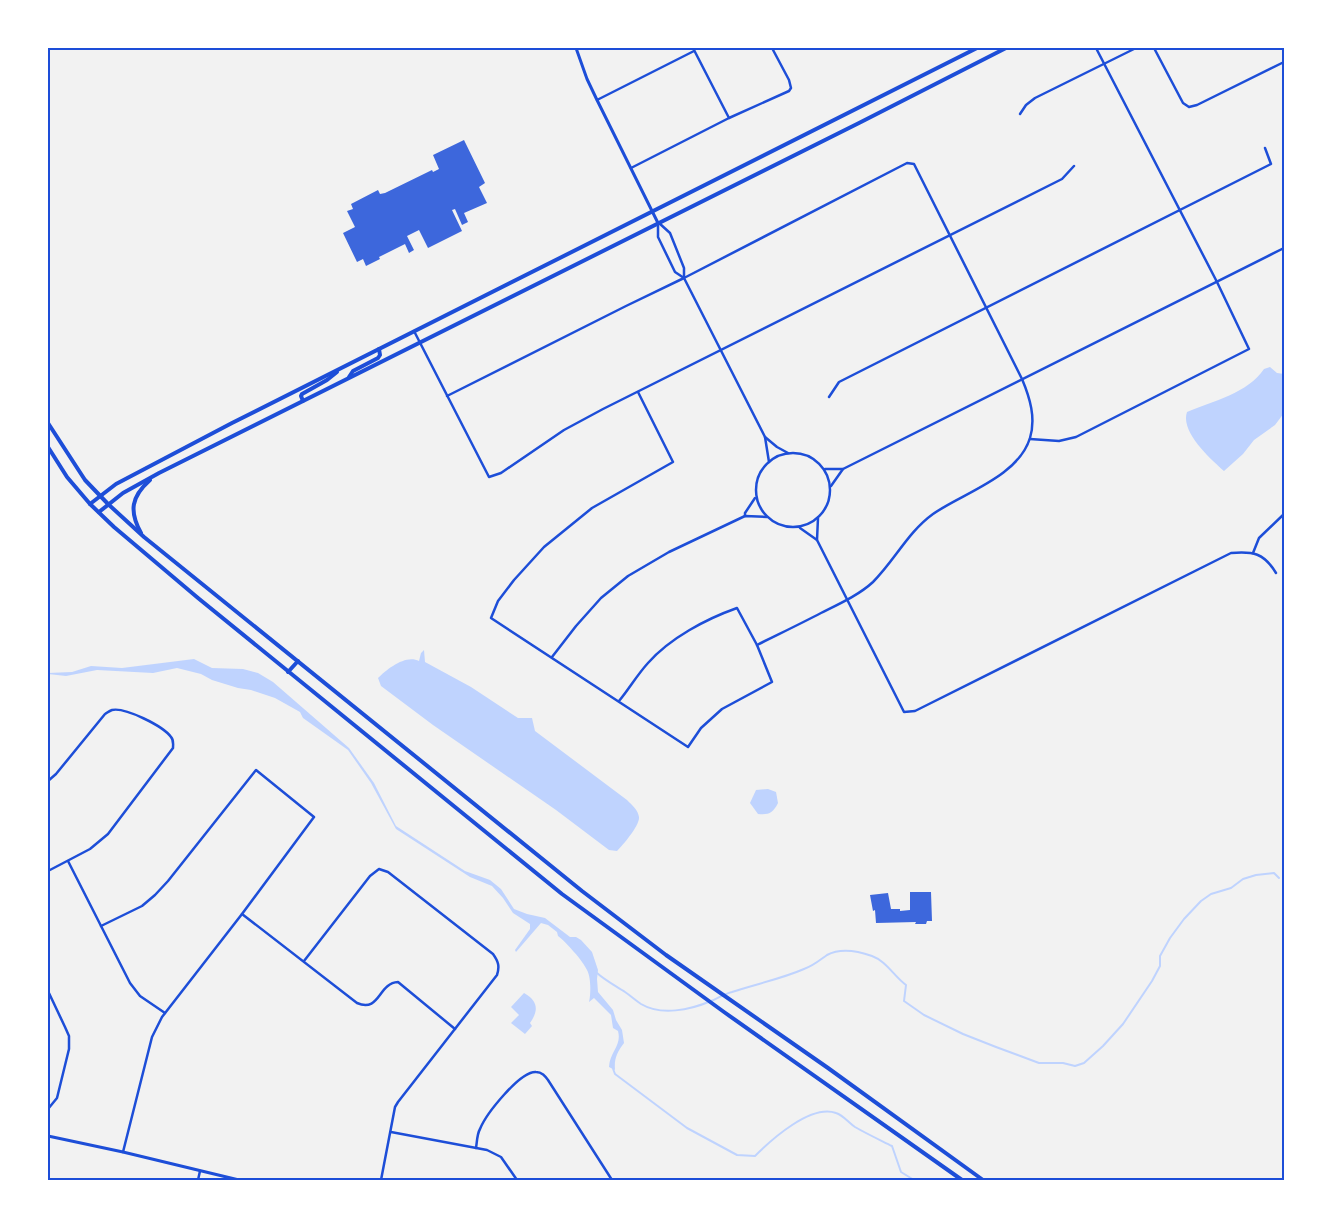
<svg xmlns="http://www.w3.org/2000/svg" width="1332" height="1228" viewBox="0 0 1332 1228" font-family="'DejaVu Sans',sans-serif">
  <rect width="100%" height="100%" fill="#f2f2f2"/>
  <!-- water -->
  <g fill="#bfd3fe">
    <path d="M1270 367 1277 373 1284 374V413L1275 425 1254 440 1243 454 1224 471C1211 459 1180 432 1187 412 1213 401 1248 393 1264 369Z"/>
    <path d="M424 650 425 662 471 687 518 718H532L535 731 627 800C632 805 638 810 639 817 640 825 623 845 617 851L609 850 556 810 433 725 381 686 378 678C387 669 406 654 419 661L421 653Z"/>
    <path d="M194 659 212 668 243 669 258 673 273 682 349 748 374 783 396 826 465 871 490 880 501 889 514 909 527 914 545 918 570 937H576L581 940 592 952 598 970 597 979 598 992 613 1010 616 1020 622 1030 624 1043C617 1052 614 1059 615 1070L609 1067C610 1051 622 1046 618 1031L613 1028 611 1015 594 998 589 1002C591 994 591 977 587 970 583 961 566 942 558 936L557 932 548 925 541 923 516 952 515 950 530 929V924L513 913 503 898 492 886 470 877 396 829 371 783 348 750 303 718 300 712 275 698 251 690 238 688 212 680 201 674 177 668 153 673 97 670 66 676 48 674V673L72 672 91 666 122 668Z"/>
    <path d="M768 789 776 792 778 803C773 813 769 815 758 814L750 803 756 790Z"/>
    <path d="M524 993C538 1001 539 1010 530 1023L532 1026 525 1034 511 1023 519 1015 511 1007Z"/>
  </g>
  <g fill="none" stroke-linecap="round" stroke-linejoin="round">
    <!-- stream -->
    <g stroke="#bfd3fe" stroke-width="2">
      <path d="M597 973C606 981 616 986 625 992 631 996 635 1000 641 1004 661 1016 690 1010 711 1001 718 998 724 994 732 992 756 984 781 979 804 969 813 966 820 960 827 955 840 948 858 951 872 956 886 961 894 976 906 985L904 1001 924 1015 963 1034 996 1047 1039 1063H1063L1075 1066 1084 1063 1103 1046 1123 1024 1152 981 1160 966V956L1170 938 1184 919 1201 901 1211 894 1231 888 1243 879 1256 875 1274 873 1279 878"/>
      <path d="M612 1066 615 1074 687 1128 737 1155 755 1156C772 1139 811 1104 836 1113 843 1115 849 1123 855 1127 867 1134 880 1140 892 1146L901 1172 914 1180"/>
    </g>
  </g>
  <!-- building -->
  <g fill="#3d67dc">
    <polygon points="464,140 485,183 479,187 487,203 464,213 468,222 462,225 455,209 452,210 462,231 428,248 419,230 407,236 414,250 409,253 405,244 379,257 380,259 366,266 363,259 357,262 343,233 355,227 347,211 353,209 351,204 378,190 380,194 385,193 432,170 433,172 439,169 433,155"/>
    <polygon points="910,892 931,892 932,921 927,921 926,924 915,924 916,922 876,923 875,910 873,911 870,895 888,893 891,909 900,909 900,911 910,910"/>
  </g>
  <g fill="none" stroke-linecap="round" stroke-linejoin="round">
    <!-- minor -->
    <g stroke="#1d4ed8" stroke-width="2.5">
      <polyline points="693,48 729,118"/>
      <polyline points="1154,48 1183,103 1189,107 1197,105 1284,62"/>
      <polyline points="597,100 694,51"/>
      <polyline points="1020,114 1026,105 1035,98 1136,48"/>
      <polyline points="631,168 729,118 789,91 791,88 789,80 772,48"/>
      <polyline points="659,223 670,233 684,268 684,278"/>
      <polyline points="658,224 658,237 675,272 684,278 765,437 769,462"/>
      <polyline points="414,331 489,477 501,473 564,430 603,409 1062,179 1074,166"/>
      <path d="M447 396 626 306 684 278 907 163 914 164 1022 379C1030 398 1036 418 1030 438 1018 477 963 493 933 514 908 532 895 560 873 582 859 595 839 604 821 613 800 624 779 634 757 645"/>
      <polyline points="829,397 839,382 1271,164 1265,148"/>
      <polyline points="765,437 777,447 788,453"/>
      <polyline points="1030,439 1059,441 1076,437 1249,349 1217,282 1096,48"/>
      <circle cx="793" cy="490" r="37"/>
      <polyline points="825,469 843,469"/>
      <polyline points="831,486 843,469 1284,248"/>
      <polyline points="745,516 745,513 755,498"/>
      <path d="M818 518 817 540 904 712 915 711 1231 553C1253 551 1264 553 1276 573"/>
      <polyline points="800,528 817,540"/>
      <polyline points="1253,553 1259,538 1284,514"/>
      <polyline points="552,657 576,626 601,598 628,576 669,552 745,516 767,517"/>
      <path d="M619 701C629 689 637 675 648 663 670 638 706 619 737 608L757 645 772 682 722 709 701 728 688 747 491 618 498 601 514 580 544 547 592 508 673 462 638 392"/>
      <path d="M48 781 56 774 105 714C107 713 109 711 112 710 125 707 163 726 171 737 174 740 173 744 173 748L108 834 90 849 48 871"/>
      <polyline points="68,861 130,983 140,996 165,1013"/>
      <path d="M242 914 357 1003C380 1013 378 983 398 982L455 1029"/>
      <polyline points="101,926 142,906 155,895 168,881 256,770 314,817 242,914 162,1017 152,1037 123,1152"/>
      <path d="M304 961 370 876 379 869 388 872 493 954C498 961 500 966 497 975L398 1102 395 1107 381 1180"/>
      <polyline points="48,991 65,1027 69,1036 69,1049 57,1098 48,1109"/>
      <polyline points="391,1132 487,1150 501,1157 517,1180"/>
      <path d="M476 1148C477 1142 477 1134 480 1129 486 1114 520 1071 536 1072 542 1072 545 1076 548 1080L612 1180"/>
      <polyline points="198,1180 200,1171"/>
    </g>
    <!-- tertiary -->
    <g stroke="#1d4ed8" stroke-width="3">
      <polyline points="576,48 587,79 597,100 658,223"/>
      <polyline points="48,1136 123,1152 239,1180"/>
    </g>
    <!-- secondary -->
    <g stroke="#1d4ed8" stroke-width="4">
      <polyline points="349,377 353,371 378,358 380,355 379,349"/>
      <polyline points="303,401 301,396 302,394 327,380 337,372"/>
      <polyline points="48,423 85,480 108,504 144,537 582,891 666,955 828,1068 983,1180"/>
      <polyline points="48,447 67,477 90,504 114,527 198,598 562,894 724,1012 962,1180"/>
      <polyline points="90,504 116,484 232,423 977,48"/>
      <polyline points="99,512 123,493 159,473 859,123 1006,48"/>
      <path d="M141 533C129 511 131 497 150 480"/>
      <polyline points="288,672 298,661"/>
    </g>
  </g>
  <!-- border -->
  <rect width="1332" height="1228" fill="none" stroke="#ffffff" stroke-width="98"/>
  <rect x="49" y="49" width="1234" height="1130" fill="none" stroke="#1d4ed8" stroke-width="2"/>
</svg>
